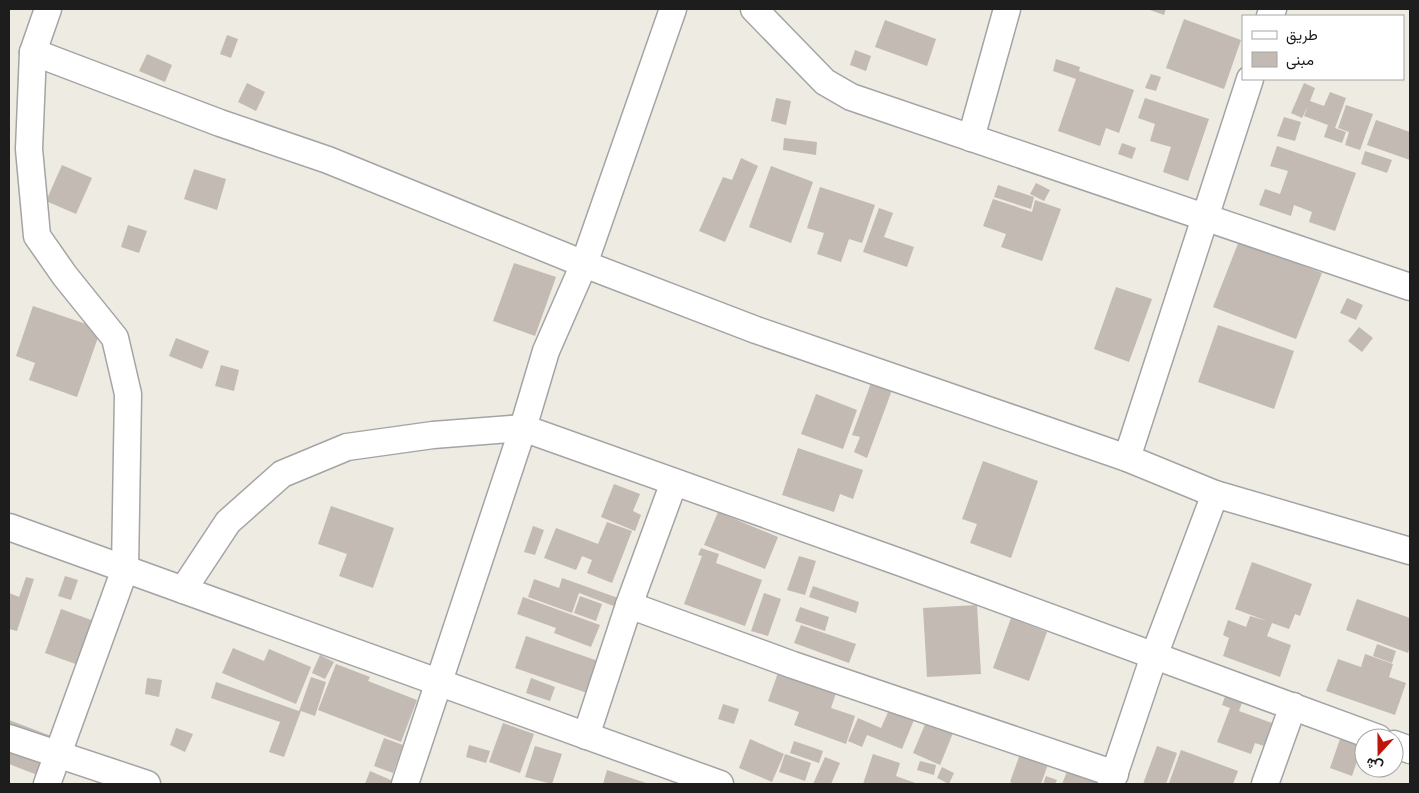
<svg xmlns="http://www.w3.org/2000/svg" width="1419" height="793" viewBox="0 0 1419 793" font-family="'PT Sans',Vazirmatn,sans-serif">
  <rect width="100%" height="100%" fill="#eeebe3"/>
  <!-- building -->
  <g fill="#c2bab3">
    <polygon points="1147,9 1166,9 1164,15"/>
    <polygon points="1184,19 1241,40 1224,89 1166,68"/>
    <polygon points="885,20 936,39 927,66 875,47"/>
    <polygon points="227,35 238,39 231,58 220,54"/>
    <polygon points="855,50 871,56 866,71 850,65"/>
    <polygon points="147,54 172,65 165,82 139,71"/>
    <polygon points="1056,59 1080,67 1079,71 1134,90 1119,133 1106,128 1100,146 1058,131 1076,79 1053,71"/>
    <polygon points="1151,74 1161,77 1156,91 1145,88"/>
    <polygon points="247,83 265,92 256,111 238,102"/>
    <polygon points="1304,83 1315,88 1310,101 1324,106 1330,92 1346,98 1335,128 1346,132 1342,143 1324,137 1328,125 1304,116 1308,106 1302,118 1291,113"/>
    <polygon points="776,98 791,101 786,125 771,121"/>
    <polygon points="1145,98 1209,119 1188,181 1163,172 1171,147 1150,141 1155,124 1138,118"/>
    <polygon points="1346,105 1373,114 1360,150 1345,145 1349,132 1338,128"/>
    <polygon points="1284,117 1301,122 1295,141 1277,136"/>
    <polygon points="1376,120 1410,132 1410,160 1367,145"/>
    <polygon points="784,138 817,142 816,155 783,150"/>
    <polygon points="1122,143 1136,148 1132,159 1118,154"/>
    <polygon points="1277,146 1356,173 1335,231 1309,222 1312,212 1294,205 1291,216 1259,205 1265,189 1280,194 1288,171 1270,166"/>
    <polygon points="1365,151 1392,160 1387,173 1361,164"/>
    <polygon points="741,158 758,166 725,242 699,231 723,177 732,180"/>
    <polygon points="62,165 92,178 76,214 46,201"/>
    <polygon points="771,166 813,182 791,243 749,227"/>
    <polygon points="194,169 226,179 217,210 184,199"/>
    <polygon points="1036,183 1050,190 1044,201 1030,194"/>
    <polygon points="998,185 1034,197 1031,209 994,197"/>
    <polygon points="820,187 875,205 862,243 849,239 841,262 817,254 824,233 807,228"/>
    <polygon points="993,199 1032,212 1035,200 1061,209 1042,261 1001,247 1006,234 983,226"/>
    <polygon points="879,208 893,213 884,237 914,247 907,267 863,252"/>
    <polygon points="128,225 147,231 139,253 121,247"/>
    <polygon points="1239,241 1322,273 1296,339 1213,307"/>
    <polygon points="514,263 556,277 535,336 493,321"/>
    <polygon points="1116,287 1152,299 1129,362 1094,349"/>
    <polygon points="1347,298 1363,305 1356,320 1340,313"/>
    <polygon points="33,306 101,329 77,397 29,380 35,363 16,356"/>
    <polygon points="1218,325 1294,351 1274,409 1198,382"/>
    <polygon points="1359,327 1373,338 1362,352 1348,341"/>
    <polygon points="176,338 209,351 202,369 169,356"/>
    <polygon points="221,365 239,370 234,391 215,386"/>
    <polygon points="871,383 892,390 867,458 854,452 860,437 852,435"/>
    <polygon points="816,394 857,410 843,449 801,434"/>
    <polygon points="798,448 863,470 853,499 840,494 834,512 782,495"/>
    <polygon points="983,461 1038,481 1011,558 970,543 977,524 962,519"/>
    <polygon points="614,484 640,494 633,511 641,515 635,531 601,517"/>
    <polygon points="331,506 394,528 373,588 339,576 347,554 318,544"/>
    <polygon points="718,512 778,537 765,569 704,545"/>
    <polygon points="607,522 632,531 612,583 587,573 592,560 582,556 576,570 544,558 556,528 598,544"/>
    <polygon points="533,526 544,530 535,555 524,552"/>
    <polygon points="701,548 719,554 716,563 762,580 745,626 684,604 702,556 698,555"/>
    <polygon points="799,556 816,561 805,595 787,590"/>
    <polygon points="1252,562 1312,584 1300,616 1295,614 1289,629 1272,623 1267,636 1291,645 1280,677 1223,656 1229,638 1223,635 1228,620 1246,627 1250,616 1267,621 1235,609"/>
    <polygon points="65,576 78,580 71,600 58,596"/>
    <polygon points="26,577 34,579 17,631 9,629 9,593 19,597"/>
    <polygon points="562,578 621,599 619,608 579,593 572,613 528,597 534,579 559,588"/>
    <polygon points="813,586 859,602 856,613 809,597"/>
    <polygon points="764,593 781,599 768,636 751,631"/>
    <polygon points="580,596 602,604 596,621 574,613"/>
    <polygon points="523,597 600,625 591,647 554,633 556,628 517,614"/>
    <polygon points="1357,599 1410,618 1410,646 1408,653 1346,630"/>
    <polygon points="977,605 981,674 927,677 923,608"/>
    <polygon points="800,607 829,617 825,631 795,621"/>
    <polygon points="61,609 108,626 92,670 45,653"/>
    <polygon points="1011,618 1047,632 1029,681 993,668"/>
    <polygon points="801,625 856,644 849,663 794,643"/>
    <polygon points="526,636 604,663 593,695 515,668"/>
    <polygon points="1377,644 1396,651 1392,663 1373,656"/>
    <polygon points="233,648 264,661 269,649 311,667 296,704 222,673"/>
    <polygon points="1365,654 1393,664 1389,677 1406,683 1395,715 1326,691 1338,659 1361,667"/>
    <polygon points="320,655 334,662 325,679 312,673"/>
    <polygon points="336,664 370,677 368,681 417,700 401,742 318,710"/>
    <polygon points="779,670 837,690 831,708 855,716 846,744 794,725 799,712 768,701"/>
    <polygon points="311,677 326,682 315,716 301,711 284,757 269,752 280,722 211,698 216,682 299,711"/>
    <polygon points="147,678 162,680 159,697 145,694"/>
    <polygon points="531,678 555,687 550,701 526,693"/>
    <polygon points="1226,694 1243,700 1239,711 1275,724 1267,747 1255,743 1251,754 1217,742 1230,708 1222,705"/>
    <polygon points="723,704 739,709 734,724 718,719"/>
    <polygon points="889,710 914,720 902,749 867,735 862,747 848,741 858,718 881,728"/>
    <polygon points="9,720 59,739 45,778 9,764"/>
    <polygon points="926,722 953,733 940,765 913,753"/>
    <polygon points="503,723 534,734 520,773 489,762"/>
    <polygon points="176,728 193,734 185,752 170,745"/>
    <polygon points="1341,736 1363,744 1352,776 1330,768"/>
    <polygon points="384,738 403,745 393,773 374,766"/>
    <polygon points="750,739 784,754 772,782 739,768"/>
    <polygon points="1025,740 1053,750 1041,784 1014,784 1010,782"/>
    <polygon points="794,741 823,751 819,763 790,753"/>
    <polygon points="469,745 490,751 486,763 466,757"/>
    <polygon points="535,746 562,754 552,784 525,777"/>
    <polygon points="1157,746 1177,753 1166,784 1143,784"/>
    <polygon points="1181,750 1238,771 1233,784 1169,783"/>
    <polygon points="785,754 811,763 805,781 779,772"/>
    <polygon points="873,754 900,763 896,776 918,784 863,784"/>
    <polygon points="825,757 840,763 831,784 813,784"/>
    <polygon points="920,761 936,765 934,775 917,770"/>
    <polygon points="1070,764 1109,784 1062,784"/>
    <polygon points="942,767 954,773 949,784 937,778"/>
    <polygon points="607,770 649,784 603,784"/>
    <polygon points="370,771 393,781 392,784 365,784"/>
    <polygon points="1046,776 1057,780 1055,784 1043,784"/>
  </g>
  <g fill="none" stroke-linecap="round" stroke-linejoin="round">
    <!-- street casing -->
    <g stroke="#a4a4a4" stroke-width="29">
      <g id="street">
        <polyline points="754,9 825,82 851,97 1410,287"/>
        <polyline points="1270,16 1273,9"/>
        <polyline points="33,52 220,123 328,160 584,264 756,330 1127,458 1215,494 1410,551"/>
        <polyline points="971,138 1007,9"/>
        <polyline points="1127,458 1250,79"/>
        <polyline points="9,527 720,784"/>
        <polyline points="183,590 228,522 282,474 347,447 433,435 523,428 905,564 1378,738"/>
        <polyline points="629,605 793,665 1115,774"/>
        <polyline points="586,736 629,605 674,482"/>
        <polyline points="9,738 147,784"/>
        <polyline points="1394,744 1410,750"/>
        <polyline points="47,784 125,569 128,394 115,338 65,276 37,236 29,149 33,52 48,9"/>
        <polyline points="405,784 523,428 546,351 584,264 673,9"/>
        <polyline points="1111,784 1154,656 1215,494"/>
        <polyline points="1265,784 1293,706"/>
      </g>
    </g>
    <!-- street -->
    <use href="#street" stroke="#fff" stroke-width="26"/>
  </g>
  <!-- border -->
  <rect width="1419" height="793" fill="none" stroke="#1d1d1d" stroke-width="20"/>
  <!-- legend -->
  <rect x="1242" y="15" width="162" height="65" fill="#ffffff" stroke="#a5a5a5"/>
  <rect x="1252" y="31" width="25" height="8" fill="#ffffff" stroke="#a5a5a5"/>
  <text x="1286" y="40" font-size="15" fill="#1d1d1d">طريق</text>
  <rect x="1252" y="52" width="25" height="15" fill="#c2bab3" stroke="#a5a5a5"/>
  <text x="1286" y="65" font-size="15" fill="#1d1d1d">مبنى</text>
  <!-- north arrow -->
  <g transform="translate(1379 753) rotate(201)"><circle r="24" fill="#ffffff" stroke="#a5a5a5"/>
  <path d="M0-4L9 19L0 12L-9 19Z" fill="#bf150a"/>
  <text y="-8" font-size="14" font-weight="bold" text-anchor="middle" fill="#1d1d1d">ش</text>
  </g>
</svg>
